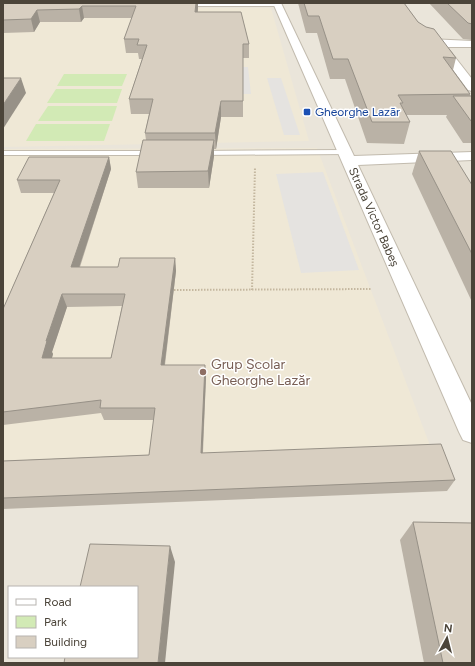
<svg xmlns="http://www.w3.org/2000/svg" width="475" height="666" viewBox="0 0 475 666" font-family="Figtree,sans-serif">
  <rect width="100%" height="100%" fill="#f6f3ec"/>
  <!-- residential -->
  <path fill="#eae5da" fill-rule="evenodd" d="M3 3H472V663H3ZM9 587H137V657H9Z"/>
  <!-- education -->
  <g fill="#efe8d6">
    <polygon points="27,8 271,8 309,141 3,147 3,34"/>
    <polygon points="317,148 434,456 3,472 3,149"/>
  </g>
  <!-- green -->
  <g fill="#d2eab5">
    <polygon points="64,74 127,74 122,86 57,86"/>
    <polygon points="56,89 122,89 117,103 47,103"/>
    <polygon points="48,106 117,106 112,121 38,121"/>
    <polygon points="36,124 110,124 104,141 26,141"/>
  </g>
  <!-- parking -->
  <g fill="#e5e3e0">
    <polygon points="237,67 248,67 251,94 238,94"/>
    <polygon points="267,78 281,78 300,135 284,135"/>
    <polygon points="323,172 359,270 301,273 276,174"/>
  </g>
  <g fill="none" stroke-linecap="round" stroke-linejoin="round">
    <!-- lane casing -->
    <g stroke="#c2bbae" stroke-width="2">
      <g id="lane">
        <polygon points="183,4 278,4 280,5 278,6 181,6"/>
        <polygon points="345,150 348,150 348,154 198,155 194,153 198,151"/>
        <polygon points="3,151 156,151 160,153 156,155 3,155"/>
      </g>
    </g>
    <!-- street casing -->
    <g stroke="#c2bbae" stroke-width="2">
      <g id="street">
        <polygon points="273,3 281,3 354,156 472,152 472,160 358,165 472,405 472,443 463,440 459,432"/>
        <polygon points="391,3 399,3 423,35 429,39 472,41 472,47 447,47 472,79 472,91 468,90 436,47 422,44 415,39"/>
      </g>
    </g>
    <!-- path -->
    <g stroke="#c4b79f" stroke-width="2" stroke-dasharray="1.5 1.5" stroke-linecap="butt">
      <polyline points="174,290 371,289"/>
      <polyline points="252,290 255,168"/>
    </g>
    <!-- lane -->
    <use href="#lane" fill="#fff" fill-rule="evenodd"/>
    <!-- street -->
    <use href="#street" fill="#fff" fill-rule="evenodd"/>
  </g>
  <!-- wall -->
  <g fill="#bab2a6" fill-rule="evenodd">
    <polygon points="3,3 198,3 198,12 249,44 249,58 243,58 243,117 221,117 216,149 214,149 214,156 209,188 138,188 136,172 146,140 145,133 149,114 131,114 129,99 142,59 139,59 138,53 126,53 124,39 132,18 84,18 81,22 40,22 34,32 3,33"/>
    <polygon points="298,3 404,3 418,22 456,58 453,70 470,94 470,96 472,96 472,143 463,143 446,117 447,115 406,115 410,122 404,144 367,143 345,79 330,79 317,33 306,33"/>
    <polygon points="429,3 472,3 472,40 463,39"/>
    <polygon points="419,151 472,185 472,302 412,174"/>
    <path d="M109 157 111 169 80 267H118L175 258 176 271 165 365 206 377 203 453 455 480 447 491 3 509V461L149 455 154 420H104L101 413 3 425V309L54 193H21L17 180ZM122 306 111 358H52L53 354 52 352 67 307Z"/>
    <polygon points="413,522 472,663 424,663 400,540"/>
  </g>
  <!-- shaded-wall -->
  <g fill="#979187">
    <polygon points="196,3 198,3 198,8 196,25 195,12"/>
    <polygon points="82,6 84,18 81,22 79,9"/>
    <polygon points="37,10 40,22 34,32 31,19"/>
    <polygon points="21,78 26,93 3,129 3,105"/>
    <polygon points="221,101 221,117 216,149 215,133"/>
    <polygon points="214,140 214,156 209,188 208,171"/>
    <polygon points="109,157 111,169 75,280 71,267"/>
    <polygon points="175,258 176,271 163,377 161,365"/>
    <polygon points="62,294 67,307 52,352 53,354 48,371 42,358 46,341"/>
    <polygon points="205,365 206,377 202,464 201,453"/>
    <polygon points="170,546 175,562 165,663 158,663"/>
  </g>
  <!-- building -->
  <g fill="#d8cfc1" stroke="#979187" fill-rule="evenodd">
    <polygon points="3,3 196,3 195,12 241,12 249,44 243,44 243,101 221,101 215,133 145,133 153,99 129,99 147,45 137,45 139,39 124,39 136,6 82,6 79,9 37,10 31,19 3,20"/>
    <polygon points="304,3 404,3 418,22 426,27 434,29 456,58 443,57 470,94 398,95 403,103 400,103 410,122 372,122 348,59 333,59 319,16 308,16"/>
    <polygon points="447,3 472,3 472,24 468,23"/>
    <polygon points="3,78 21,78 3,105"/>
    <polygon points="453,96 472,96 472,121 471,121"/>
    <polygon points="143,140 214,140 208,171 136,172"/>
    <polygon points="419,151 451,151 472,185 472,254"/>
    <path d="M29 157H109L71 267H118L120 258H175L161 365H205L201 453 441 444 455 480 3 498V461L149 455 155 408H100L101 400 3 412V309L60 180H17ZM62 294H125L111 358H42L47 341H46Z"/>
    <polygon points="413,522 472,523 472,663 443,663"/>
    <polygon points="90,544 170,546 158,663 64,663 65,657 137,657 137,587 80,587"/>
  </g>
  <!-- markers -->
  <rect fill="#1a4fb4" stroke="#fff" stroke-width="1.5" x="303" y="108" width="8" height="8" rx="2"/>
  <circle fill="#8d6e63" stroke="#fff" stroke-width="1.5" cx="203" cy="372" r="4"/>
  <g text-anchor="middle" dominant-baseline="central" stroke-width="3" stroke-linejoin="round" paint-order="stroke">
    <!-- far-transit labels -->
    <g font-size="12" fill="#164399" stroke="#fff" text-anchor="start">
      <text x="315" y="112">Gheorghe Lazăr</text>
    </g>
    <!-- far-street labels -->
    <g font-size="12" fill="#4b4439" stroke="#fff">
      <text transform="translate(374 217) rotate(66)">Strada Victor Babeș</text>
    </g>
    <!-- education labels -->
    <g font-size="14" fill="#785e54" stroke="#fff" text-anchor="start">
      <text x="211" y="364">Grup Școlar<tspan x="211" dy="16">Gheorghe Lazăr</tspan></text>
    </g>
  </g>
  <!-- border -->
  <rect width="475" height="666" fill="none" stroke="#4b4439" stroke-width="8"/>
  <!-- legend -->
  <rect x="8" y="586" width="130" height="72" fill="#ffffff" stroke="#b7b4b0"/>
  <rect x="16" y="599" width="20" height="6" fill="#ffffff" stroke="#b7b4b0"/>
  <text x="44" y="606" font-size="12" fill="#4b4439">Road</text>
  <rect x="16" y="616" width="20" height="12" fill="#d2eab5" stroke="#b7b4b0"/>
  <text x="44" y="626" font-size="12" fill="#4b4439">Park</text>
  <rect x="16" y="636" width="20" height="12" fill="#d8cfc1" stroke="#b7b4b0"/>
  <text x="44" y="646" font-size="12" fill="#4b4439">Building</text>
  <!-- north arrow -->
  <g transform="translate(447 638) rotate(7)" stroke="#ffffff" stroke-width="3" paint-order="stroke">
  <path d="M0-3L7 15L0 10L-7 15Z" fill="#4b4439"/>
  <text y="-6" font-size="11" font-weight="bold" text-anchor="middle" fill="#4b4439">N</text>
  </g>
</svg>
